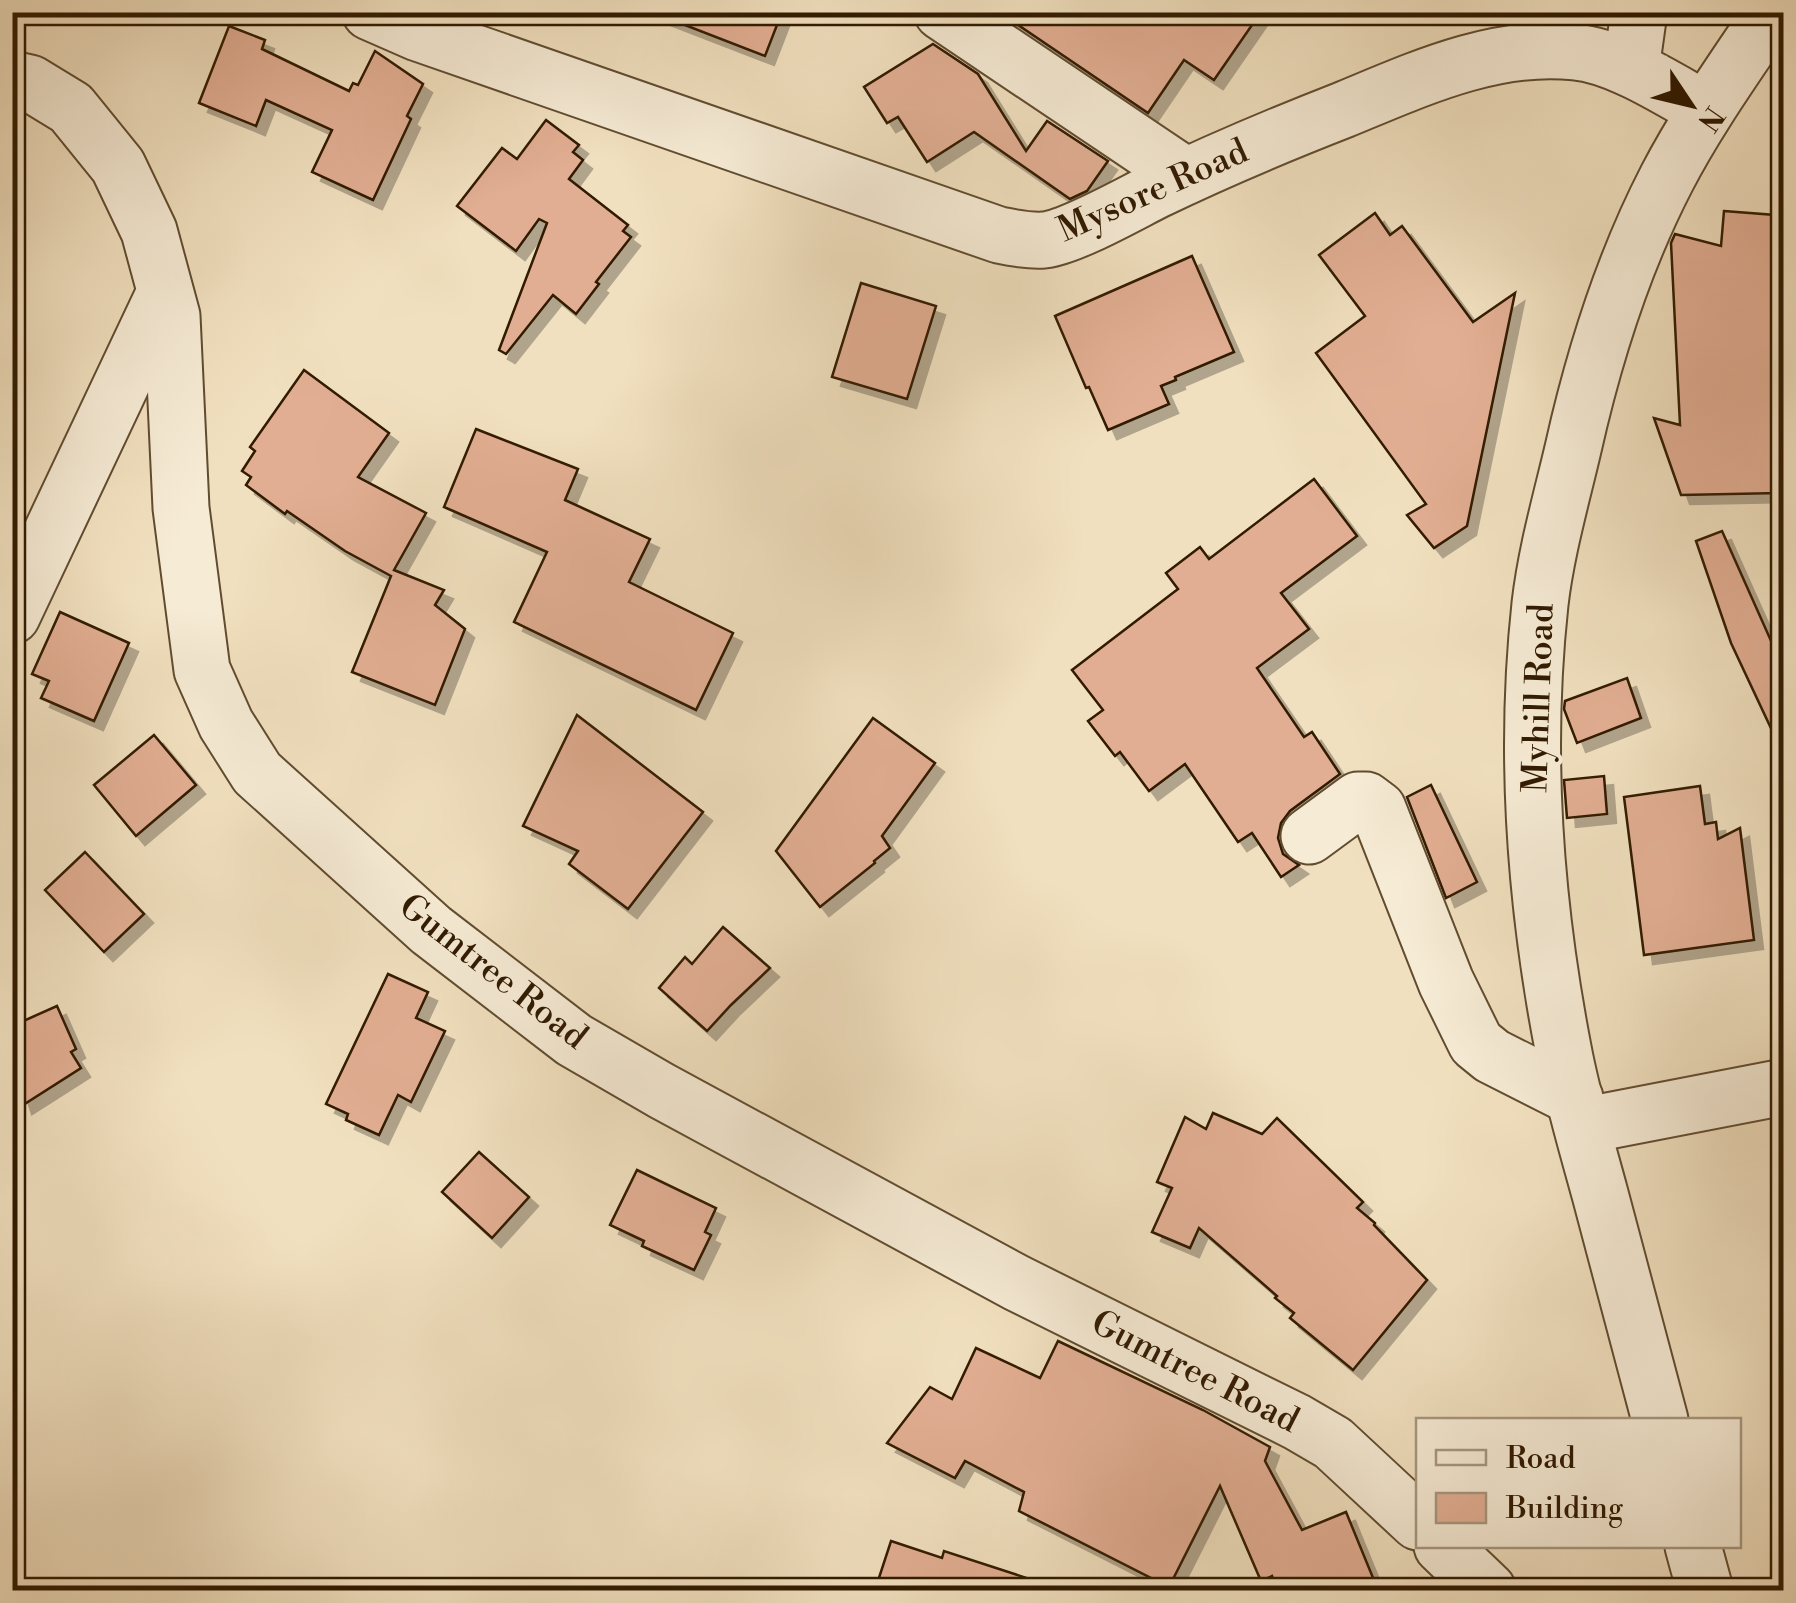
<svg xmlns="http://www.w3.org/2000/svg" width="1796" height="1603" viewBox="0 0 1796 1603" font-family="'Libre Bodoni',serif">
  <defs>
    <filter id="shadow"><feDropShadow dx="9" dy="9" stdDeviation="0" flood-color="#0004"/></filter>
  </defs>
  <rect width="100%" height="100%" fill="#f1e0bf"/>
  <filter id="stains"><feTurbulence type="fractalNoise" baseFrequency=".002" numOctaves="4"/><feColorMatrix values="0 0 0 0 .2 0 0 0 0 .09 0 0 0 0 .02 0 0 0 .5 -.17"/></filter>
  <radialGradient id="worn" r=".72"><stop offset=".6" stop-color="#630" stop-opacity="0"/><stop offset="1" stop-color="#630" stop-opacity=".3"/></radialGradient>
  <!-- building -->
  <g fill="#e2ae93" stroke="#311a01" stroke-width="2.5" filter="url(#shadow)">
    <polygon points="660,12 782,12 765,56 659,15"/>
    <polygon points="999,12 1261,12 1214,80 1184,60 1148,113"/>
    <polygon points="229,26 265,40 262,49 349,91 353,83 358,85 375,51 423,84 407,116 411,119 373,200 312,172 332,130 266,100 256,126 199,103"/>
    <polygon points="933,44 978,74 1026,151 1047,121 1108,161 1087,191 1070,199 974,132 927,162 898,117 887,123 864,87"/>
    <polygon points="546,120 579,145 573,152 583,160 569,179 628,225 623,231 631,237 596,282 599,284 576,314 553,295 506,354 499,350 547,223 539,219 516,251 457,206 502,148 517,159"/>
    <polygon points="1724,211 1775,215 1776,362 1784,361 1784,493 1681,495 1654,418 1680,425 1671,243 1675,234 1721,246"/>
    <polygon points="1375,213 1390,235 1402,226 1473,322 1515,293 1467,526 1434,548 1407,515 1426,504 1316,353 1365,316 1319,255"/>
    <polygon points="1192,256 1234,352 1175,377 1176,380 1161,386 1169,404 1108,430 1089,387 1086,388 1055,316"/>
    <polygon points="861,283 936,306 907,399 832,377"/>
    <polygon points="304,370 389,433 358,477 426,513 394,570 444,590 435,605 465,629 435,705 352,672 391,576 345,551 287,511 285,514 246,485 251,477 242,471 255,451 250,447"/>
    <polygon points="476,429 578,469 565,500 650,539 629,582 733,633 696,710 514,622 547,552 444,507"/>
    <polygon points="1314,479 1357,536 1281,593 1309,629 1257,668 1304,737 1312,732 1340,774 1290,811 1281,823 1278,838 1283,854 1299,865 1281,877 1252,833 1238,842 1185,764 1149,791 1120,752 1115,756 1088,721 1103,710 1072,670 1178,589 1166,573 1200,547 1209,559"/>
    <polygon points="1722,531 1784,670 1784,756 1731,643 1696,541"/>
    <polygon points="60,612 129,643 94,721 41,698 49,681 32,674"/>
    <polygon points="1627,678 1641,718 1577,743 1564,709 1565,701"/>
    <polygon points="577,715 703,812 628,909 569,864 578,851 523,826"/>
    <polygon points="873,718 935,763 882,836 890,848 874,861 875,863 820,907 776,851"/>
    <polygon points="154,735 196,785 136,836 94,785"/>
    <polygon points="1604,776 1607,814 1567,818 1564,780"/>
    <polygon points="1431,785 1477,882 1446,898 1407,797"/>
    <polygon points="1700,786 1705,824 1716,822 1718,839 1740,828 1754,940 1644,955 1624,797"/>
    <polygon points="85,852 144,914 104,952 45,890"/>
    <polygon points="723,927 770,968 731,1005 707,1031 659,988 685,957 692,964"/>
    <polygon points="388,974 428,992 416,1018 445,1031 411,1102 398,1095 379,1135 346,1120 348,1114 326,1104"/>
    <polygon points="57,1006 76,1049 71,1052 81,1068 23,1105 12,1070 12,1026"/>
    <polygon points="1213,1113 1262,1134 1277,1118 1363,1202 1357,1208 1375,1223 1374,1225 1427,1280 1353,1370 1290,1318 1294,1313 1275,1298 1277,1296 1199,1228 1190,1248 1152,1232 1172,1188 1157,1182 1185,1117 1206,1129"/>
    <polygon points="479,1152 529,1197 492,1238 442,1192"/>
    <polygon points="637,1170 716,1208 705,1232 711,1235 694,1270 642,1246 644,1241 610,1225"/>
    <polygon points="1058,1341 1203,1410 1270,1447 1265,1461 1302,1530 1346,1512 1378,1590 1277,1590 1272,1576 1261,1581 1220,1486 1169,1587 1019,1511 1024,1492 965,1461 955,1478 887,1443 930,1387 952,1399 976,1348 1040,1378"/>
    <polygon points="891,1541 942,1558 944,1551 1042,1583 1041,1590 875,1590"/>
  </g>
  <g fill="none" stroke-linecap="round" stroke-linejoin="round">
    <!-- minor casing -->
    <g stroke="#614c30" stroke-width="59">
      <g id="minor">
        <path d="M370 12 418 33 999 235C1014 238 1029 241 1044 240 1071 237 1129 204 1155 191 1217 161 1279 135 1343 110 1416 80 1494 43 1575 52 1618 56 1668 89 1706 110"/>
        <polyline points="942,12 1186,176"/>
        <polyline points="1631,69 1639,12"/>
        <polyline points="12,79 30,83 71,108 118,166 149,231 172,316 181,508 202,670 226,724 257,773 431,930 574,1040 662,1091 1017,1283 1297,1422 1333,1443 1418,1522"/>
        <polyline points="12,616 165,292"/>
        <polyline points="1309,836 1358,800 1366,800 1378,809 1446,982 1476,1043 1492,1056 1575,1098"/>
        <polyline points="1582,1126 1784,1087"/>
        <path d="M1660 1420C1640 1345 1620 1270 1600 1194 1587 1146 1572 1097 1563 1048 1535 903 1524 751 1540 604 1546 552 1561 500 1573 449 1594 355 1623 263 1667 178 1697 120 1736 66 1772 12"/>
        <polyline points="1442,1546 1488,1590"/>
        <polyline points="1693,1546 1705,1590"/>
      </g>
    </g>
    <!-- minor -->
    <use href="#minor" stroke="#f6ebd5" stroke-width="55"/>
  </g>
  <g text-anchor="middle" dominant-baseline="central" stroke-width="8" stroke-linejoin="round" paint-order="stroke">
    <!-- street labels -->
    <g font-size="35" fill="#311a01" stroke="#f6ebd5">
      <text transform="translate(1153 191) rotate(-24)">Mysore Road</text>
      <text transform="translate(1539 698) rotate(-88)">Myhill Road</text>
      <text transform="translate(493 972) rotate(38)">Gumtree Road</text>
      <text transform="translate(1195 1372) rotate(27)">Gumtree Road</text>
    </g>
  </g>
  <!-- margin -->
  <rect width="1796" height="1603" fill="none" stroke="#f1e0bf" stroke-width="50"/>
  <rect x="15" y="15" width="1766" height="1573" fill="none" stroke="#311a01" stroke-width="5"/>
  <rect x="25" y="25" width="1746" height="1553" fill="none" stroke="#311a01" stroke-width="2.5"/>
  <!-- legend -->
  <rect x="1416" y="1418" width="325" height="130" fill="#f6ebd5" stroke="#a79780" stroke-width="2.5"/>
  <rect x="1436" y="1450" width="50" height="15" fill="#f6ebd5" stroke="#a79780" stroke-width="2.5"/>
  <text x="1506" y="1468" font-size="30" fill="#311a01">Road</text>
  <rect x="1436" y="1493" width="50" height="30" fill="#e2ae93" stroke="#a79780" stroke-width="2.5"/>
  <text x="1506" y="1518" font-size="30" fill="#311a01">Building</text>
  <!-- north arrow -->
  <g transform="translate(1691 105) rotate(125)" stroke="#f6ebd5" stroke-width="8" paint-order="stroke">
  <path d="M0-8L18 38L0 25L-18 38Z" fill="#311a01"/>
  <text y="-15" font-size="28" font-weight="bold" text-anchor="middle" fill="#311a01">N</text>
  </g>
  <rect width="100%" height="100%" filter="url(#stains)"/>
  <rect width="100%" height="100%" fill="url(#worn)"/>
</svg>
